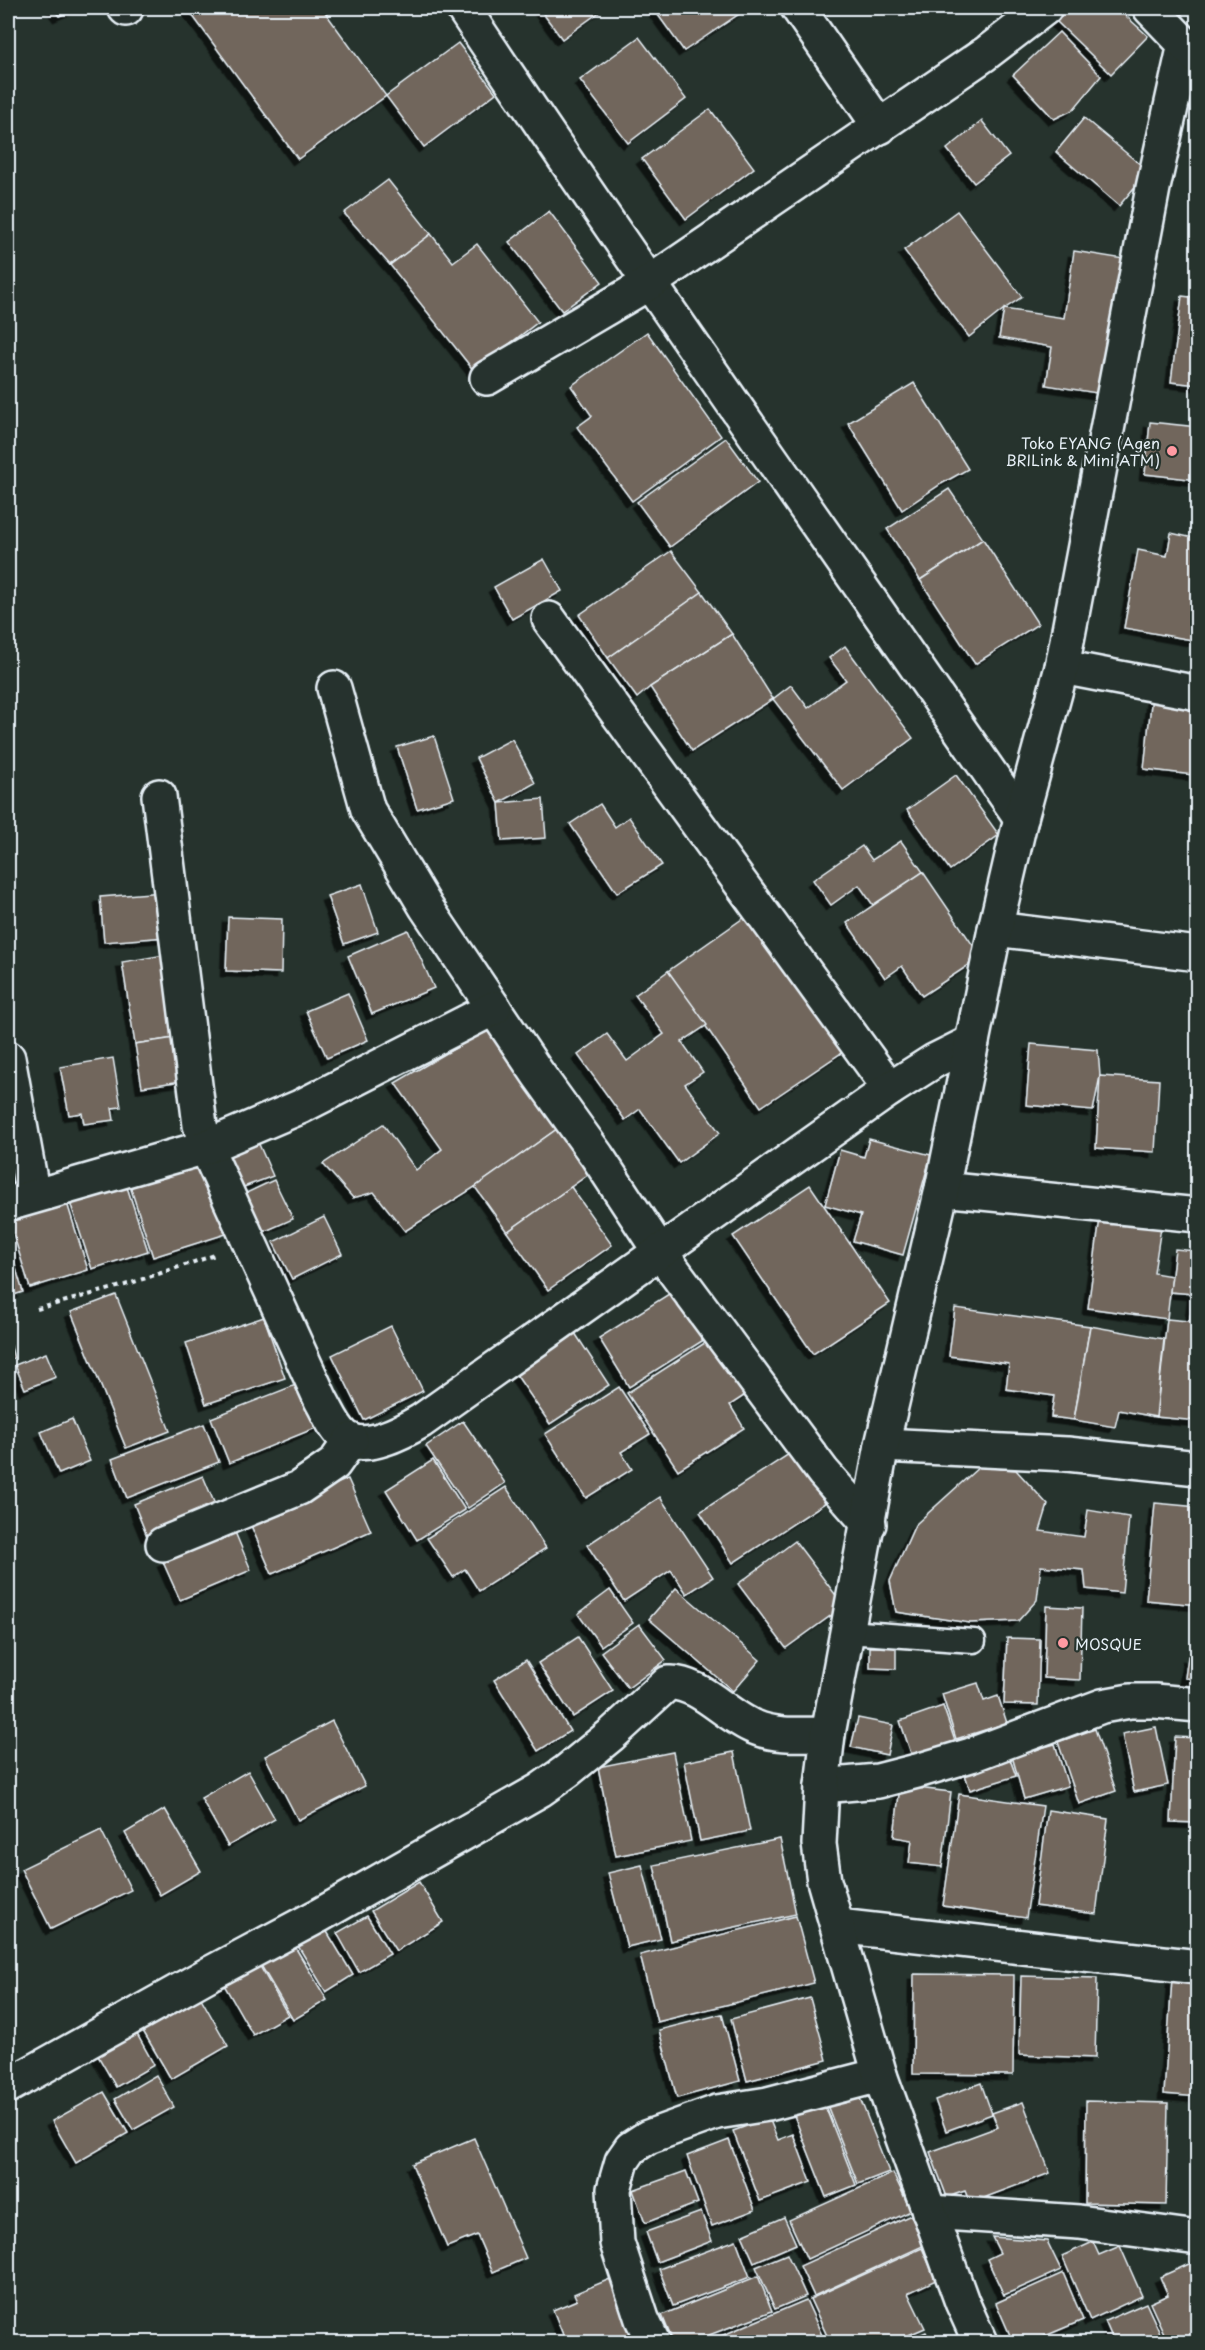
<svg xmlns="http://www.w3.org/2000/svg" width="1205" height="2350" viewBox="0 0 1205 2350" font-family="'Playpen Sans',sans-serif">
  <defs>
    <filter id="shadow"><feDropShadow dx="-5.5" dy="5.5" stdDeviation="0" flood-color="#0009"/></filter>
  </defs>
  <rect width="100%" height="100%" fill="#26332d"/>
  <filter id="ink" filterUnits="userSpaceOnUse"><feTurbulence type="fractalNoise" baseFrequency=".0167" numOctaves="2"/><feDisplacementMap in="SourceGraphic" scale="12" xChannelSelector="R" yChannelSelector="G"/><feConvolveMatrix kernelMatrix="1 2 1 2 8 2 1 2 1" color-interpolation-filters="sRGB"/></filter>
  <g filter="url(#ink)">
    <!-- building -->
    <g fill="#71665b" stroke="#e8f1f8" stroke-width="1.5" filter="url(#shadow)">
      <polygon points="53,8 77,8 59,16"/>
      <polygon points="187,8 322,8 386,96 298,159"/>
      <polygon points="539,8 605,8 562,39"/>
      <polygon points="653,8 748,8 684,51"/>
      <polygon points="1067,8 1117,8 1148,36 1111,74 1055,20"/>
      <polygon points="1059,32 1101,76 1073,110 1054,119 1013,75"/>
      <polygon points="639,37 686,99 628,143 580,80"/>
      <polygon points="458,43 496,93 424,147 386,96"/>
      <polygon points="710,109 754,168 686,219 642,159"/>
      <polygon points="1084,118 1148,171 1119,206 1056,152"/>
      <polygon points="982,121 1009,156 974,183 947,149"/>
      <polygon points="388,180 431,234 390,265 344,213"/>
      <polygon points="549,211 602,282 562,311 509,242"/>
      <polygon points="957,211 1022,297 1004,309 969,337 904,250"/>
      <polygon points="431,234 453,262 477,244 538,322 474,371 390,265"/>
      <polygon points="1074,251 1124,259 1103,394 1046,385 1052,347 999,338 1004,309 1064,318"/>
      <polygon points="1182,296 1198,298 1198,385 1171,382"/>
      <polygon points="647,332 721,436 632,501 577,427 592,416 571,386"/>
      <polygon points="914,383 968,469 941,484 902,510 848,423"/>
      <polygon points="1150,422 1198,427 1198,480 1145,474"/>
      <polygon points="726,438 758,482 670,547 637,502"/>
      <polygon points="949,489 983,539 920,580 887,529"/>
      <polygon points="1171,533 1198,539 1198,641 1124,628 1138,550 1167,556"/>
      <polygon points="983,539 1038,624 975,664 920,580"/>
      <polygon points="671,551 702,592 608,658 579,615"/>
      <polygon points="544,559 562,591 512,619 494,587"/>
      <polygon points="702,592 732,634 650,687 637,698 608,658"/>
      <polygon points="732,634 773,699 692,751 650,687"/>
      <polygon points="845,646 913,738 843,790 773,699 791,685 808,708 846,680 829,658"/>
      <polygon points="1152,695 1198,700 1198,738 1193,775 1144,769"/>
      <polygon points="434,736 454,798 417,809 397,747"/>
      <polygon points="512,739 535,783 499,803 476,758"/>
      <polygon points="956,775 999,835 950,870 907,810"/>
      <polygon points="543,799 546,838 502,841 499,803"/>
      <polygon points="600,804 615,827 629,817 662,865 617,893 570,824"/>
      <polygon points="901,841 923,872 873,905 859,885 831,905 813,880 862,846 872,860"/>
      <polygon points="923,872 981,957 922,996 902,966 885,978 847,923"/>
      <polygon points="362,884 378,932 344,944 327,896"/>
      <polygon points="163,892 167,937 104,942 100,897"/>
      <polygon points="752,912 847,1049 761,1107 668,971"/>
      <polygon points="228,917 282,919 281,973 226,971"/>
      <polygon points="408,930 434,988 372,1014 348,956"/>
      <polygon points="170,954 181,1037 135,1044 122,962"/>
      <polygon points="668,971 707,1025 682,1042 703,1072 685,1084 720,1133 679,1163 640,1109 625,1120 578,1055 607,1034 627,1061 664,1034 635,995"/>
      <polygon points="348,993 368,1040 327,1058 306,1011"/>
      <polygon points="493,1026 570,1123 557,1129 475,1187 405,1231 374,1192 353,1198 323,1164 383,1124 416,1170 442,1149 395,1083"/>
      <polygon points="181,1037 188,1080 142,1087 135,1044"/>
      <polygon points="1031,1044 1098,1050 1100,1076 1093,1111 1026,1105"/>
      <polygon points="113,1058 121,1107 112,1108 114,1120 84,1124 82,1113 69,1115 60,1067"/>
      <polygon points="1100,1076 1159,1080 1155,1152 1096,1148"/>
      <polygon points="557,1129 589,1174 507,1232 475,1187"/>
      <polygon points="869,1139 931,1155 903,1255 853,1241 861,1215 825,1205 840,1150 864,1157"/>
      <polygon points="258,1142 273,1176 241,1188 226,1155"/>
      <polygon points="203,1164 226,1234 153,1257 130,1186"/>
      <polygon points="274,1180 293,1219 261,1233 244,1194"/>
      <polygon points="126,1184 148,1251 92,1269 70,1202"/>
      <polygon points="810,1185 890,1303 813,1354 733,1236"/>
      <polygon points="571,1187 612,1245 548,1290 507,1232"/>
      <polygon points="67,1203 88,1270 30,1288 9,1220"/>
      <polygon points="324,1217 342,1254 292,1279 273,1242"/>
      <polygon points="1100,1218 1161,1227 1154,1273 1172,1276 1167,1319 1088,1308"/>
      <polygon points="1198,1234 1198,1321 1190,1320 1193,1294 1170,1292 1175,1249 1196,1251"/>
      <polygon points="8,1242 23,1292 8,1297"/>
      <polygon points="680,1287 710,1336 629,1387 599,1338"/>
      <polygon points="116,1295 170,1431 126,1448 71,1312"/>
      <polygon points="955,1308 1090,1326 1074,1420 1051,1417 1054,1396 1006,1389 1009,1364 949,1356"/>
      <polygon points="264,1317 285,1378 206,1404 186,1343"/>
      <polygon points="1167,1319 1198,1322 1198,1421 1156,1417"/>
      <polygon points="391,1326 423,1391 364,1420 332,1355"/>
      <polygon points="1090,1326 1164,1339 1156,1417 1119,1410 1115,1427 1074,1420"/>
      <polygon points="573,1330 609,1385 550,1424 513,1370"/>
      <polygon points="8,1336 14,1358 8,1360"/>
      <polygon points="714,1337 750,1392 730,1405 744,1428 678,1470 627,1393"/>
      <polygon points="46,1353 56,1377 25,1389 15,1365"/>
      <polygon points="306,1381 323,1425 229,1463 211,1418"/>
      <polygon points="619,1387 650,1434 621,1452 632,1469 586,1498 545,1434"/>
      <polygon points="72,1419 90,1461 59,1474 41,1432"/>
      <polygon points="463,1421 505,1483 468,1508 426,1446"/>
      <polygon points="204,1424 219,1462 127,1498 112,1459"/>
      <polygon points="792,1452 825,1503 733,1563 700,1512"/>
      <polygon points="433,1460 465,1510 417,1540 386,1490"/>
      <polygon points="979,1467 1016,1470 1048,1505 1040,1531 1084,1537 1088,1510 1129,1517 1122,1593 1086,1589 1084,1570 1041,1566 1037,1600 1018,1621 970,1623 896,1612 890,1581 915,1525"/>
      <polygon points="203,1476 216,1507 147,1536 134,1504"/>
      <polygon points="348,1479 371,1531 272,1574 249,1521"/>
      <polygon points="506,1487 546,1548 479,1591 465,1569 453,1577 427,1538"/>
      <polygon points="660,1497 713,1577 687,1594 671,1570 624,1601 587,1545"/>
      <polygon points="1155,1503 1198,1507 1198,1605 1146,1600"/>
      <polygon points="235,1532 251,1570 180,1600 163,1562"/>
      <polygon points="795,1541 844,1606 786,1648 738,1584"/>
      <polygon points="676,1588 760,1660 733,1691 649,1619"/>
      <polygon points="610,1590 633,1623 601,1646 578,1614"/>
      <polygon points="1046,1606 1082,1608 1080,1680 1044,1678"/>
      <polygon points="639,1624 666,1660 628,1688 601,1652"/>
      <polygon points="578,1637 613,1691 573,1717 538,1663"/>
      <polygon points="1007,1638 1040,1639 1038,1705 1004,1704"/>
      <polygon points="870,1647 896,1647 896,1669 870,1668"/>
      <polygon points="1188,1656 1198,1657 1198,1679 1185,1678"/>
      <polygon points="526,1660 570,1731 538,1751 494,1680"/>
      <polygon points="978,1683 984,1701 998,1696 1007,1723 956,1739 942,1694"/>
      <polygon points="943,1706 955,1741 912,1756 900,1721"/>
      <polygon points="858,1718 893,1725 887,1755 851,1747"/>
      <polygon points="332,1721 365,1786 298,1820 265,1756"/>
      <polygon points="1156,1727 1168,1785 1134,1792 1122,1734"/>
      <polygon points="1095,1729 1116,1791 1079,1804 1058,1742"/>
      <polygon points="1175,1737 1198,1738 1198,1823 1171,1822"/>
      <polygon points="1055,1744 1068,1786 1024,1799 1012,1756"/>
      <polygon points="1007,1751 1016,1776 970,1790 962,1765"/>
      <polygon points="673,1752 691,1841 616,1856 598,1767"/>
      <polygon points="734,1752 750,1831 700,1841 684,1762"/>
      <polygon points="248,1771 275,1819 228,1846 201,1798"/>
      <polygon points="900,1786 951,1792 942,1867 909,1863 912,1840 894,1837"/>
      <polygon points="959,1794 1043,1806 1026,1918 943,1906"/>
      <polygon points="165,1809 201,1871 160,1895 125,1833"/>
      <polygon points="1048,1810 1108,1819 1096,1914 1035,1906"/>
      <polygon points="101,1830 131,1890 51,1929 21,1869"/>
      <polygon points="780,1839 796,1914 670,1941 654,1865"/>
      <polygon points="642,1865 661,1939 627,1947 608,1873"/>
      <polygon points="419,1882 443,1922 396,1951 371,1911"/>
      <polygon points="367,1916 390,1954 359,1972 337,1933"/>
      <polygon points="796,1916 814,1983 657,2022 640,1955"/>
      <polygon points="320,1920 353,1975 326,1992 292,1936"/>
      <polygon points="289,1937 327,2000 293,2020 256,1957"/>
      <polygon points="254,1956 288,2015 253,2035 219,1976"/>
      <polygon points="914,1974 1014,1975 1013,2075 913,2074"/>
      <polygon points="1021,1976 1097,1978 1095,2058 1019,2055"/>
      <polygon points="1172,1979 1198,1981 1198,2097 1164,2094"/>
      <polygon points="197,1991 228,2046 171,2079 139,2024"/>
      <polygon points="810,1998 827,2060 747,2081 731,2019"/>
      <polygon points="722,2014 740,2081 677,2098 659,2030"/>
      <polygon points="132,2025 154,2065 116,2087 93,2047"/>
      <polygon points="156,2075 174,2107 133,2130 115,2099"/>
      <polygon points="981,2083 992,2114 946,2131 935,2100"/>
      <polygon points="856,2088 889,2172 858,2184 825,2100"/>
      <polygon points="104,2092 128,2133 76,2163 52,2121"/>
      <polygon points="823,2101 856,2185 826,2197 793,2113"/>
      <polygon points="1086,2101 1168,2103 1166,2205 1085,2203"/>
      <polygon points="1023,2102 1050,2173 970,2203 965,2191 947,2197 930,2152 998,2127 992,2113"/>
      <polygon points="769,2118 778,2140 793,2134 811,2182 760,2201 733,2131"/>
      <polygon points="474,2138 526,2258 493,2272 477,2235 447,2247 412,2164"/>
      <polygon points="729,2140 755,2210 712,2226 687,2156"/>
      <polygon points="686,2171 698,2203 645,2223 633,2190"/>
      <polygon points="893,2173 911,2211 807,2259 789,2220"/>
      <polygon points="701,2212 712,2241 657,2262 646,2232"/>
      <polygon points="911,2215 925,2245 814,2296 800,2266"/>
      <polygon points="784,2217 796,2244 754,2262 742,2235"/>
      <polygon points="992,2237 1047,2241 1061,2270 1004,2295 987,2259 1000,2253"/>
      <polygon points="736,2240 750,2277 673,2306 659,2269"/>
      <polygon points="1093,2242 1099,2255 1120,2246 1142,2296 1090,2320 1062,2256"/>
      <polygon points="922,2248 936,2280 908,2293 925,2328 892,2342 830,2342 810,2299"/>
      <polygon points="787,2254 806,2296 775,2309 756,2267"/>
      <polygon points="1198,2260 1198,2342 1168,2342 1150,2303 1168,2295 1160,2277"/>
      <polygon points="1063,2273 1083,2320 1031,2342 1013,2342 996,2303"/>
      <polygon points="758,2276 772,2311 691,2342 673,2342 662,2315"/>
      <polygon points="610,2279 634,2342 566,2342 553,2310 577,2300 574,2294"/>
      <polygon points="806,2300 825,2342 707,2342"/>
      <polygon points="1146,2303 1164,2342 1114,2342 1105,2321"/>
      <polygon points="926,2332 931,2342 903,2342"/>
    </g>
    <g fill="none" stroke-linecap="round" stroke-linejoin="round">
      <!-- lane casing -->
      <g stroke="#e8f1f8" stroke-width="27">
        <polyline id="lane" points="847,1632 974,1641"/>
      </g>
      <!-- street casing -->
      <g stroke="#e8f1f8" stroke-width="38">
        <g id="street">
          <polyline points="125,8 126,9"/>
          <path d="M463 8C645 281 835 548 1021 818"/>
          <polyline points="798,8 880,127"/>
          <polyline points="487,378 649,283 985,54 1045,8"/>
          <polyline points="549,619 890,1089"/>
          <polyline points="1062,667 1198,693"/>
          <polyline points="334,688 368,810 426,907 538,1074 597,1156 660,1252 823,1472 869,1524"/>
          <path d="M159 796 200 1125 206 1147 321 1400C328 1412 334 1428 345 1437 364 1453 404 1431 421 1421L890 1089 934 1061 972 1042"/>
          <polyline points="995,929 1198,954"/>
          <polyline points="8,1058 33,1196"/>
          <polyline points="942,1189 1198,1215"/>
          <polyline points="8,1204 206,1147 300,1107 494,1008"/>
          <polyline points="882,1445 1067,1454 1198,1468"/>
          <polyline points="163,1544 299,1488 334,1464 351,1440"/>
          <polyline points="822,1786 878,1781 917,1771 971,1755 1102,1706 1130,1701 1155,1701 1198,1705"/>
          <polyline points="838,1926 1198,1967"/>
          <path d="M8 2086 209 1974 320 1915 540 1790 567 1771 611 1735 668 1683C699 1681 726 1716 754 1727 777 1737 804 1734 828 1734"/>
          <polyline points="929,2212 1079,2222 1198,2238"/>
          <polyline points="653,2342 642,2319 617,2243 614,2189 622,2161 631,2148 648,2137 717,2112 768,2104 880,2075"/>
          <polyline points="980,2342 962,2302 880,2075 824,1881 819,1844 822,1786 828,1734 882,1445 942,1189 995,929 1021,818 1062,667 1153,188 1185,44"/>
        </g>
      </g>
      <!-- secondary casing -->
      <g stroke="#e8f1f8" stroke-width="38">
        <polyline id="secondary" points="1150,8 1198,58"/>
      </g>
      <!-- path -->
      <polyline stroke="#e8f1f8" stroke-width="4" stroke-dasharray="4.5 4.5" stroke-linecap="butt" points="37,1309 125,1285 215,1255"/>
      <!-- lane -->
      <use href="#lane" stroke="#26332d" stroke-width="22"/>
      <!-- street -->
      <use href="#street" stroke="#26332d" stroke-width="33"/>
      <!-- secondary -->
      <use href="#secondary" stroke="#26332d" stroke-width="33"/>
    </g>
  </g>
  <!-- markers -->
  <g fill="#ff9aa2" stroke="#26332d" stroke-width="2">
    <circle cx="1172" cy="451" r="6"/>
    <circle cx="1063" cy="1643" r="6"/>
  </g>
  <g text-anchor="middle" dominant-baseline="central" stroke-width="4.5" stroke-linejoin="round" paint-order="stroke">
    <!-- poi labels -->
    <g font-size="15" fill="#e8f1f8" stroke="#26332d" text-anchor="end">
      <text x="1160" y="442">Toko EYANG (Agen<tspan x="1160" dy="17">BRILink &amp; Mini ATM)</tspan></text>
      <text x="1075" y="1643" text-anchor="start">MOSQUE</text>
    </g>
  </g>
  <!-- margin -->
  <rect width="1205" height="2350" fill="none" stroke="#26332d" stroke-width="30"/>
  <rect x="15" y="15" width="1175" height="2320" fill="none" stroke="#e8f1f8" stroke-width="2" filter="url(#ink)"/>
</svg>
